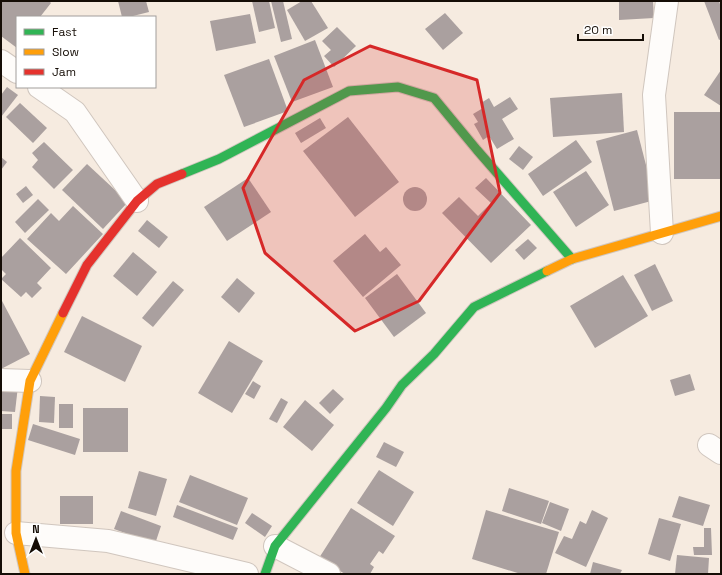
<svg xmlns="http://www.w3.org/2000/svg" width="722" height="575" viewBox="0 0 722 575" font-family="'Space Grotesk',sans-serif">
  <rect width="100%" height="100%" fill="#f6ebe0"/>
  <!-- building -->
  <g fill="#aaa09f">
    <polygon points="1,1 49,1 51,3 40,17 17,17 17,48 1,36"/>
    <polygon points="118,1 146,1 149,12 129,17 122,17"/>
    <polygon points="252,1 269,1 275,28 259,32"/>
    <polygon points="271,1 283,1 292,39 281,42"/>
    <polygon points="302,1 311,1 328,28 305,41 287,10"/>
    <polygon points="619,1 653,1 654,18 619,20"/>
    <polygon points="704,1 719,1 720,4 721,3 721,39 719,40"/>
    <polygon points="445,13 463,33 443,50 425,29"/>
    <polygon points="250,14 256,43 216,51 210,21"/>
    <polygon points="337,27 356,46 334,67 324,56 331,50 322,41"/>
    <polygon points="315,40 333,87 292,102 274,56"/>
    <polygon points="269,59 288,111 244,127 224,75"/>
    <polygon points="721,70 721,106 704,95"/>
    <polygon points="7,87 18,95 1,117 1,95"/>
    <polygon points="622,93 624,132 553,137 550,98"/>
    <polygon points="510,97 518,109 502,119 514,139 497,149 489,136 483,140 474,124 478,122 473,114 483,108 481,103 489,98 494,107"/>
    <polygon points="20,103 47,128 33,143 6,117"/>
    <rect x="674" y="112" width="47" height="67"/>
    <polygon points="348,117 399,182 355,217 303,151"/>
    <polygon points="320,118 326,128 301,143 295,133"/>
    <polygon points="637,130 655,200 614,211 596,141"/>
    <polygon points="576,140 592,162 543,196 528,174"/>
    <polygon points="44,142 73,170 54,189 32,167 38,160 32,153"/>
    <polygon points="519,146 533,157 523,170 509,159"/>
    <polygon points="1,157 7,162 1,170"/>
    <polygon points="87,164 128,202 103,229 62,190"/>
    <polygon points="586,171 609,205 576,227 553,192"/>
    <polygon points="248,178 271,212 227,241 204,207"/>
    <polygon points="486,178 531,225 491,263 442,213 459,197 478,216 491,203 475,188"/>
    <polygon points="26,186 33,195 23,203 16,194"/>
    <circle cx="415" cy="199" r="12"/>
    <polygon points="38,199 49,210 25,233 15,222"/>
    <polygon points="73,206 103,234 66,274 27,239 51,213 59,221"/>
    <polygon points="147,220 168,237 159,248 138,231"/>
    <polygon points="365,234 380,252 386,247 401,265 363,297 333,261"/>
    <polygon points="20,238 51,268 37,283 42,288 32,298 26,292 21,297 1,279 6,274 1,269 1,258"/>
    <polygon points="528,239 537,248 524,260 515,250"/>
    <polygon points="133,252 157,272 137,296 113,276"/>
    <polygon points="655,264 673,301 652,311 634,275"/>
    <polygon points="397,274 426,313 394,337 365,298"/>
    <polygon points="623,275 648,316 595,348 570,306"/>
    <polygon points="237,278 255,293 239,313 221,297"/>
    <polygon points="173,281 184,290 153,327 142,318"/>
    <polygon points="1,299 30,354 1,369"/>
    <polygon points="82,316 142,346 125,382 64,352"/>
    <polygon points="229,341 263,361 232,413 198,393"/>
    <polygon points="690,374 695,390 675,396 670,380"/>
    <polygon points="253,381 261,386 254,399 245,394"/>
    <polygon points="1,384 18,386 15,412 1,411"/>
    <polygon points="333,389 344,399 330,414 319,403"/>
    <polygon points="40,396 55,397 54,423 39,422"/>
    <polygon points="281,398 288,402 277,423 269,419"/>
    <polygon points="305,400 334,425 312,451 283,427"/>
    <rect x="59" y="404" width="14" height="24"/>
    <rect x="83" y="408" width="45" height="44"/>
    <rect x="1" y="414" width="11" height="15"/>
    <polygon points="33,424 80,439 75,455 28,440"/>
    <polygon points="384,442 404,452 396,467 376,457"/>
    <polygon points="379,470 414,492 393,526 357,503"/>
    <polygon points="139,471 167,479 156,516 128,508"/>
    <polygon points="190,475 248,498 237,525 179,502"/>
    <polygon points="509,488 549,501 541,524 502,511"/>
    <rect x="60" y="496" width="33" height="28"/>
    <polygon points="679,496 710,505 703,526 672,517"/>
    <polygon points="550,502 569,509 561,531 542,523"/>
    <polygon points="177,505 238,528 233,540 173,517"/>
    <polygon points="351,508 395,536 383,554 379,551 370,564 374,567 370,574 345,574 319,558"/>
    <polygon points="486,510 559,532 546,574 521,574 472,559"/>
    <polygon points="592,510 608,518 586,567 555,553 564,536 572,539 580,521 586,524"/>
    <polygon points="121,511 161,526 155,544 114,529"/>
    <polygon points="252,513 272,526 265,537 245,523"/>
    <polygon points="659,518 681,524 670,561 648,554"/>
    <polygon points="704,528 711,528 712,555 694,555 693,547 704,547"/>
    <polygon points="677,555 709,558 708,574 675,574"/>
    <polygon points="593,562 622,570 620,574 590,574"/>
  </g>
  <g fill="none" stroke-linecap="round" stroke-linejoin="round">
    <!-- street casing -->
    <g stroke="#d0c6be" stroke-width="24">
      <g id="street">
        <polyline points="1,61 17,72"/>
        <polyline points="39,87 75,112 137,201"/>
        <polyline points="662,233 654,95 667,1"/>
        <polyline points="1,380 30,381"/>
        <polyline points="709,445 721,453"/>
        <polyline points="16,533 108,541 247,574"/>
        <polyline points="275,546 329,574"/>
      </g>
    </g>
    <!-- fast casing -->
    <g stroke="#d0c6be" stroke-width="11">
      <g id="fast">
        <polyline points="182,174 219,159 349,91 398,87 434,98 477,150 572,259"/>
        <polyline points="265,574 275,546 386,408 402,385 434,354 474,307 547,271"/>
      </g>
    </g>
    <!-- slow casing -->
    <g stroke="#d0c6be" stroke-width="11">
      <g id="slow">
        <polyline points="547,271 572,259 721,216"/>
        <polyline points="25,574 16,533 16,471 30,381 63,313"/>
      </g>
    </g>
    <!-- jam casing -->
    <g stroke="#d0c6be" stroke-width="11">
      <polyline id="jam" points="63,313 87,265 137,201 157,184 182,174"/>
    </g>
    <!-- street -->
    <use href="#street" stroke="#fefcfa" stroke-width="22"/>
    <!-- fast -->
    <use href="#fast" stroke="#30b455" stroke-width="9"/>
    <!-- slow -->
    <use href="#slow" stroke="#ff9f0a" stroke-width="9"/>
    <!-- jam -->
    <use href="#jam" stroke="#e5322d" stroke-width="9"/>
  </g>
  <!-- marked area -->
  <path fill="#d62828" fill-opacity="0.2" stroke="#d62828" stroke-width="3" stroke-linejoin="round" d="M370 46 477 80 500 193 419 301 355 331 265 253 243 188 304 80Z"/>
  <!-- border -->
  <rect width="722" height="575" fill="none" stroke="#150d06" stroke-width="4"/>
  <!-- legend -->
  <rect x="16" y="16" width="140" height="72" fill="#ffffff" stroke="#a19e9b"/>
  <rect x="24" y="29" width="20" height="6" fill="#30b455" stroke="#a19e9b"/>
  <text x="52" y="36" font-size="12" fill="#150d06">Fast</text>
  <rect x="24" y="49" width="20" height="6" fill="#ff9f0a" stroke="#a19e9b"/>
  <text x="52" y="56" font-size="12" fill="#150d06">Slow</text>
  <rect x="24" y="69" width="20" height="6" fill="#e5322d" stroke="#a19e9b"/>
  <text x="52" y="76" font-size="12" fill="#150d06">Jam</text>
  <!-- north arrow -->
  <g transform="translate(36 539)" stroke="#ffffff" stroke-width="3" paint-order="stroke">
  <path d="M0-3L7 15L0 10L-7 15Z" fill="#150d06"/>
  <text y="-6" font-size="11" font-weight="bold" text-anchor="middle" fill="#150d06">N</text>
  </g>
  <!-- scale -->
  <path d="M578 34v6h65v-6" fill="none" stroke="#150d06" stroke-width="2"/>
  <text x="584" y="34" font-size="12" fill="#150d06" stroke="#ffffff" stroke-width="3" paint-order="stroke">20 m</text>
</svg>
